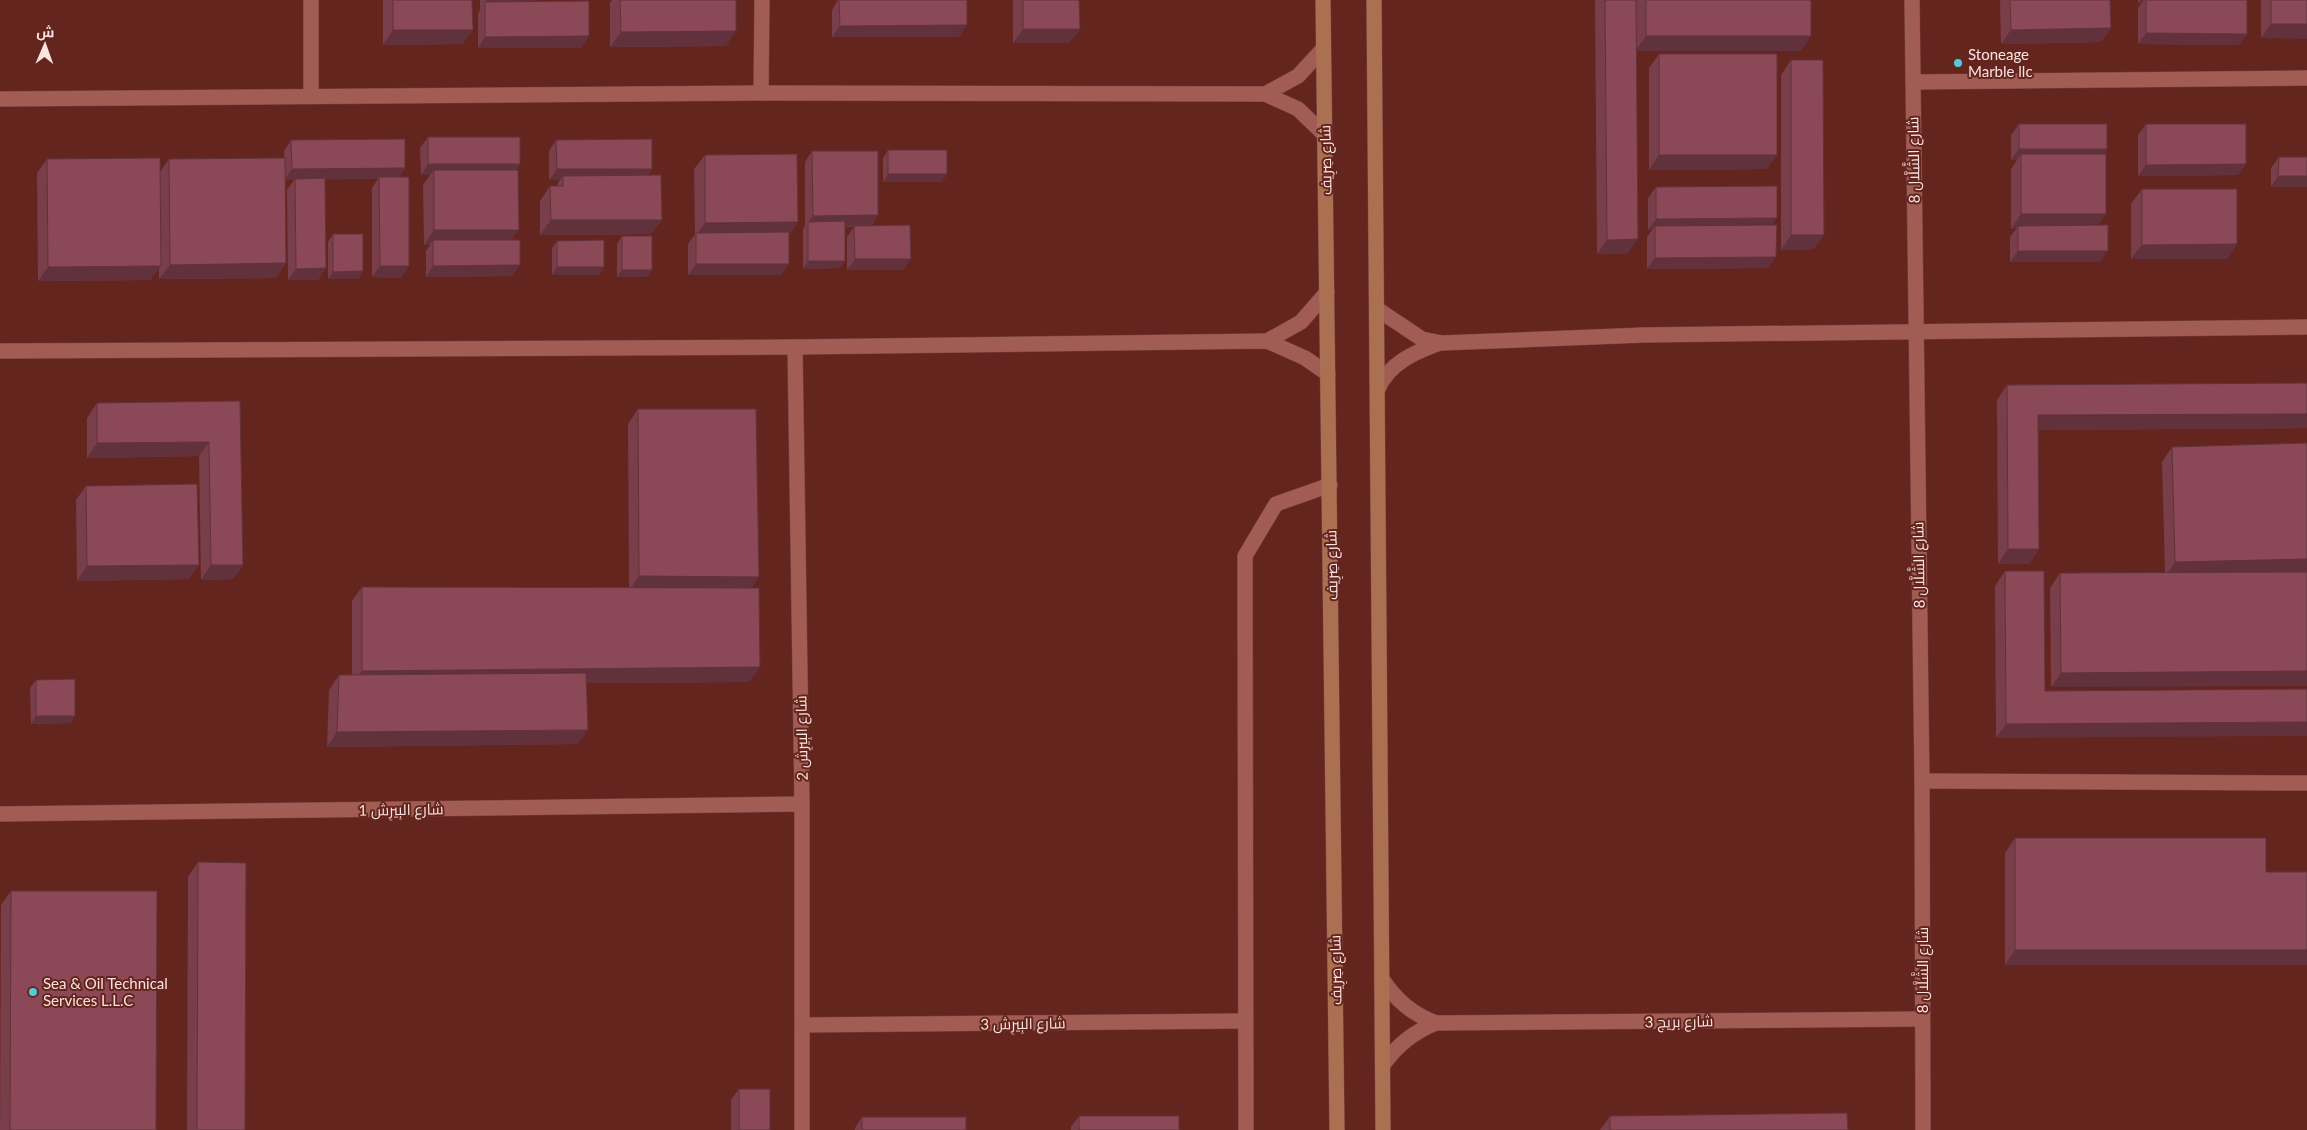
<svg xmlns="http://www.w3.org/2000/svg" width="2307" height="1130" viewBox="0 0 2307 1130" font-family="Lato,Cairo,sans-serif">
  <rect width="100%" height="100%" fill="#64251f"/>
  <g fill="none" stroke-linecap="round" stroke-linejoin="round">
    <!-- street casing -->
    <g stroke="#76413f" stroke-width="16">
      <g id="street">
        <polyline points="311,0 311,96"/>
        <polyline points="1912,0 1922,781 1923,1130"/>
        <polyline points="1913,82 2307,78"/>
        <polyline points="761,93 762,0"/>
        <polyline points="1265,94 1298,76 1323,49"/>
        <polyline points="0,99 761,93 1265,94 1298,109 1324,134"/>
        <polyline points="1377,309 1422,339 1442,343 1644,335 2307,327"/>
        <polyline points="1267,341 1301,322 1327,292"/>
        <polyline points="795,347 802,804 802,1130"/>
        <polyline points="0,351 795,347 1267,341 1305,358 1328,374"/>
        <path d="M1378 389C1389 363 1415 352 1440 343"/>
        <polyline points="1922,781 2307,783"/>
        <polyline points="0,814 802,804"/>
        <path d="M1382 979C1396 1000 1412 1014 1436 1023L1922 1019"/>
        <polyline points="803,1025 1244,1021"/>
        <path d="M1383 1065C1397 1045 1413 1032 1436 1023"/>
        <polyline points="1246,1130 1245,556 1276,504 1330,485"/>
      </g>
    </g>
    <!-- secondary casing -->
    <g stroke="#76413f" stroke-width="16">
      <g id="secondary">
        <polyline points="1323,0 1337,1130"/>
        <polyline points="1374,0 1383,1130"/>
      </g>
    </g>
    <!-- street -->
    <use href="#street" stroke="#a15c53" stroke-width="15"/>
    <!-- secondary -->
    <use href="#secondary" stroke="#aa7051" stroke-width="15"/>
  </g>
  <!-- wall -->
  <g fill="#783e4a">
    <polygon points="383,0 472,0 473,30 462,44 383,45"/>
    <polygon points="480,0 535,0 534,1 589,36 581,48 478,48 478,13 480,10"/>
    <polygon points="612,0 736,0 726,46 610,47 610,3"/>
    <polygon points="838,0 967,0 959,37 832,37 832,10"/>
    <polygon points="1013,0 1079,0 1080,29 1069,43 1013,43"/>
    <polygon points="1595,0 1811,0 1801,51 1636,51 1627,254 1597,254"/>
    <polygon points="2000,0 2110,0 2111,28 2101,42 2001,44"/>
    <polygon points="2138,0 2247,0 2247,34 2239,45 2138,44 2138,8 2142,3 2138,3"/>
    <polygon points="2261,0 2307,0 2261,38"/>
    <polygon points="1659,54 1767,169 1649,170 1649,68"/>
    <polygon points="1791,60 1814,249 1781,250 1781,75"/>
    <polygon points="2019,124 2107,149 2104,154 2106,214 2097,225 2100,262 2010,262 2010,237 2016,229 2011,229 2011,169 2017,160 2011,160 2011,135"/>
    <polygon points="2146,124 2238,175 2138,176 2138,135"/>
    <polygon points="428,137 520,164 516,170 511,240 512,276 426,277 426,251 430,245 424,245 423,185 430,175 421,175 420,148"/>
    <polygon points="291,140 405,168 399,177 401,278 372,277 372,188 378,179 325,179 326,268 318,280 288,280 287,190 294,180 285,180 276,278 159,279 159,267 150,280 38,281 37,173 47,159 160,172 169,159 284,158 284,151"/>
    <polygon points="556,140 648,175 651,234 540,235 540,201 550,186 556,186 560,180 549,180 549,151"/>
    <polygon points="888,150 942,182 883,182 883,158"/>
    <polygon points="812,151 878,215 871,226 911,259 903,270 847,270 847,237 854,227 845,227 840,268 803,269 803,229 805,226 805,162"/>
    <polygon points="705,155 789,235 781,275 688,275 688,244 695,234 694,169"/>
    <polygon points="2279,157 2307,157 2271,187 2271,168"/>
    <polygon points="1656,187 1772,225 1768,268 1647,269 1647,237 1652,230 1648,230 1648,198"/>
    <polygon points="2142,189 2237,244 2227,259 2131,259 2131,204"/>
    <polygon points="333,234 363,271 358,279 328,279 328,242"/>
    <polygon points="622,236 647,277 617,277 617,244"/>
    <polygon points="557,241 604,267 599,275 552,275 552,248"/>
    <polygon points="2307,383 2307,428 2038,430 2039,549 2029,564 1998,564 1997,400 2007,385"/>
    <polygon points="240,401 243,565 233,579 201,580 199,456 87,458 87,418 97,403"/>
    <polygon points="638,409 752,588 749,682 587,683 578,744 327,747 329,690 339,675 352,675 352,601 362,587 629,587 628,424"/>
    <polygon points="2307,443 2051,687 2050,588 2060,573 2165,573 2162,462 2172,447"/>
    <polygon points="86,486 199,565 188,579 77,581 76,500"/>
    <polygon points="2005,571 2045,691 1996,738 1995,586"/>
    <polygon points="36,680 75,716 70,723 31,724 30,688"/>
    <polygon points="2015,838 2266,872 2005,965 2005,853"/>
    <polygon points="198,862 245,1130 187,1130 188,877"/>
    <polygon points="11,891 156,1130 0,1130 1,905"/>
    <polygon points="739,1089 770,1130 731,1130 731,1100"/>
    <polygon points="1079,1116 1179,1130 1071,1130 1071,1127"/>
    <polygon points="1610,1116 1848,1130 1600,1130"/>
    <polygon points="862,1117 966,1130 855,1130 855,1128"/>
  </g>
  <!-- shaded-wall -->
  <g fill="#61323c">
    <polygon points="487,0 535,0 528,10 485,2"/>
    <polygon points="2140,0 2144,0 2142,3 2138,3"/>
    <polygon points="2271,24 2307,24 2307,39 2261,38"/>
    <polygon points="967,25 959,37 832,37 840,26"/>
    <polygon points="2111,28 2101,42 2001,44 2011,30"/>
    <polygon points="1023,29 1080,29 1069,43 1013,43"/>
    <polygon points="393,30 473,30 462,44 383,45"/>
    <polygon points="736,31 726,46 610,47 621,32"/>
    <polygon points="2146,33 2247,34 2239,45 2138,44"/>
    <polygon points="589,36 581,48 478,48 485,37"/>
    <polygon points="1646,36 1811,36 1801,51 1635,51"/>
    <polygon points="2019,149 2107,149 2100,160 2021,154 2017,160 2011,160"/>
    <polygon points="1659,155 1777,155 1767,169 1649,170"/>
    <polygon points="428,164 520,164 512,175 434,170 430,175 421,175"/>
    <polygon points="2246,164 2238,175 2138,176 2146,165"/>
    <polygon points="405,168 398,179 379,177 378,179 284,180 292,169"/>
    <polygon points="557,169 652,169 645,180 563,176 560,180 549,180"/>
    <polygon points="888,174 947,174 942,182 883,182"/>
    <polygon points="2278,176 2307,176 2307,187 2271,187"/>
    <polygon points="2021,214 2106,214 2095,229 2018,226 2016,229 2011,229"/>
    <polygon points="878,215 870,226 808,227 808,223 813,216"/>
    <polygon points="1777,218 1769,229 1655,226 1652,230 1648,230 1656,219"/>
    <polygon points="551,220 662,220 651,234 540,235"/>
    <polygon points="798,222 788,237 695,237 705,223"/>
    <polygon points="434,230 519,230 508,244 433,240 430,245 424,245"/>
    <polygon points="1791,235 1824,235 1814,249 1781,250"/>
    <polygon points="1638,239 1627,254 1597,254 1607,240"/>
    <polygon points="2237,244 2227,259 2131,259 2142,245"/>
    <polygon points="2018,251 2108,251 2100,262 2010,262"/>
    <polygon points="1776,257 1768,268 1647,269 1655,258"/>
    <polygon points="855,259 911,259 903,270 847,270"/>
    <polygon points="808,261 845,261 840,268 803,269"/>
    <polygon points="286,263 276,278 159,279 170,265"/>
    <polygon points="696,264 789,264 781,275 688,275"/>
    <polygon points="520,265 512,276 426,277 433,266"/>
    <polygon points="161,266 150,280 38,281 48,267"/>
    <polygon points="380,266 409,266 401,278 372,277"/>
    <polygon points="557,267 604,267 599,275 552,275"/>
    <polygon points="326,268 318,280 288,280 296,269"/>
    <polygon points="622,270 652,270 647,277 617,277"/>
    <polygon points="363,271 358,279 328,279 333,272"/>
    <polygon points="2307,414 2307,428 2028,430 2038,415"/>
    <polygon points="209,442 199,456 87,458 97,443"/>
    <polygon points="2008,549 2039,549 2029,564 1998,564"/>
    <polygon points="2307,559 2307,573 2165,577 2175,562"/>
    <polygon points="199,565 188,579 77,581 87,566"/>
    <polygon points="211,565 243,565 233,579 201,580"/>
    <polygon points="639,576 759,577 749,592 629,591"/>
    <polygon points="760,667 749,682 352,685 362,671"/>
    <polygon points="2307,671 2307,686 2051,687 2061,673"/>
    <polygon points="36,716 75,716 70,723 31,724"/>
    <polygon points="2307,722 2307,736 1996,738 2006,724"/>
    <polygon points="588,730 578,744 327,747 337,732"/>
    <polygon points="2015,950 2307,950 2307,965 2005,965"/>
  </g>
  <!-- building -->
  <g fill="#8b4856" stroke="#61323c">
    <polygon points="393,0 472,0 473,30 393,30"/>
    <polygon points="620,0 736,0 736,31 621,32"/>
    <polygon points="839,0 967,0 967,25 840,26"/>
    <polygon points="1023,0 1079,0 1080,29 1023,29"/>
    <polygon points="1605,0 1636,0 1638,239 1607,240"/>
    <rect x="1646" y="0" width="165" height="36"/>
    <polygon points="2010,0 2110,0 2111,28 2011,30"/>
    <polygon points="2146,0 2247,0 2247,34 2146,33"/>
    <rect x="2271" y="0" width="36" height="24"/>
    <polygon points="589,1 589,36 485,37 485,2"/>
    <rect x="1659" y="54" width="118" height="101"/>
    <polygon points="1791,60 1823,60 1824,235 1791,235"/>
    <rect x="2019" y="124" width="88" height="25"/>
    <polygon points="2146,124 2246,124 2246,164 2146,165"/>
    <rect x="428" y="137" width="92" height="27"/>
    <polygon points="405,139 405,168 292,169 291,140"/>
    <polygon points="652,139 652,169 557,169 556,140"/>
    <rect x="888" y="150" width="59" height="24"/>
    <polygon points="812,151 878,151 878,215 813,216"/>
    <polygon points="797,154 798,222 705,223 705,155"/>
    <rect x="2021" y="154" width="85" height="60"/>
    <polygon points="2279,157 2307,157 2307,176 2278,176"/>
    <polygon points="160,158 161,266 48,267 47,159"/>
    <polygon points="285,158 286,263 170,265 169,159"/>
    <polygon points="434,170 518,170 519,230 434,230"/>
    <polygon points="661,175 662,220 551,220 550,186 563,186 563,176"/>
    <polygon points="379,177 409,177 409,266 380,266"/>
    <polygon points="325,178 326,268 296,269 295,179"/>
    <polygon points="1777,186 1777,218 1656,219 1656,187"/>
    <polygon points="2142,189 2237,189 2237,244 2142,245"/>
    <polygon points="845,221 845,261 808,261 808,222"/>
    <polygon points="910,225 911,259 855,259 854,226"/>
    <polygon points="1777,225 1776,257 1655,258 1655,226"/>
    <polygon points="2108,225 2108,251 2018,251 2018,226"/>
    <polygon points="789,232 789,264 696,264 696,233"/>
    <polygon points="333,234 363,234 363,271 333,272"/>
    <rect x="622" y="236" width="30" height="34"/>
    <polygon points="433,240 520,240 520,265 433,266"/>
    <polygon points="604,240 604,267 557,267 557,241"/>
    <polygon points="2307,383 2307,414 2038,415 2039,549 2008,549 2007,385"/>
    <polygon points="240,401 243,565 211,565 209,442 97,443 97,403"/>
    <polygon points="638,409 756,409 759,577 639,576"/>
    <polygon points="2307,443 2307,559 2175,562 2172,447"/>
    <polygon points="197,484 199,565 87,566 86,486"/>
    <polygon points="2005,571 2044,571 2045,691 2307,689 2307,722 2006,724"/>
    <polygon points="2307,572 2307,671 2061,673 2060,573"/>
    <polygon points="362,587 759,588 760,667 362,671"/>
    <polygon points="586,673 588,730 337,732 339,675"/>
    <polygon points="75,679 75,716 36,716 36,680"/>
    <polygon points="2015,838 2266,838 2266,872 2307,872 2307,950 2015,950"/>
    <polygon points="198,862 246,863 245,1130 197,1130"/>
    <polygon points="11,891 157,891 156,1130 10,1130"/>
    <rect x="739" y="1089" width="31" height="41"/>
    <polygon points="1847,1113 1848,1130 1610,1130 1610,1116"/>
    <rect x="1079" y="1116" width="100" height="14"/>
    <rect x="862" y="1117" width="104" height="13"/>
  </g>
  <!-- markers -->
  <g fill="#53cbdb" stroke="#64251f" stroke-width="2">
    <circle cx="1958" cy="63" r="5"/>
    <circle cx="33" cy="992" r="5"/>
  </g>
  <g text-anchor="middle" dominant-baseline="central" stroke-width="4" stroke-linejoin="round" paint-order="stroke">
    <!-- poi labels -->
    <g font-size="15" fill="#fde4e0" stroke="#64251f" text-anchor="start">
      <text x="1968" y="54">Stoneage<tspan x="1968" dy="17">Marble llc</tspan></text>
      <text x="43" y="983">Sea &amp; Oil Technical<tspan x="43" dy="17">Services L.L.C</tspan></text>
    </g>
    <!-- street labels -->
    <g font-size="15" fill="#fde4e0" stroke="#64251f">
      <text transform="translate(1325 160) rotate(-91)">شارع صِرِيف</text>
      <text transform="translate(1913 160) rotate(-91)">شارع الشَّلَّال 8</text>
      <text transform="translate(1331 565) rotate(-91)">شارع صِرِيف</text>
      <text transform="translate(1918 565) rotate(-91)">شارع الشَّلَّال 8</text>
      <text transform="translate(801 738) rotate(-91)">شارع البِيرِش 2</text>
      <text transform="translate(401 809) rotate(-1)">شارع البِيرِش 1</text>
      <text transform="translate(1335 970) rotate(-91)">شارع صِرِيف</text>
      <text transform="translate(1922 970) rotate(-90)">شارع الشَّلَّال 8</text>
      <text transform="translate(1679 1021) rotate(-1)">شارع بريج 3</text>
      <text transform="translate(1023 1023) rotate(-1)">شارع البِيرِش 3</text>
    </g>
  </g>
  <!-- north arrow -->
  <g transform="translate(45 45) rotate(2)" stroke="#64251f" stroke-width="4" paint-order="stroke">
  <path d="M0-4L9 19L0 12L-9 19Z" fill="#fde4e0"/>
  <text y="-8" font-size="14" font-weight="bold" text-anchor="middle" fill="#fde4e0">ش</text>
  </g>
</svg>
